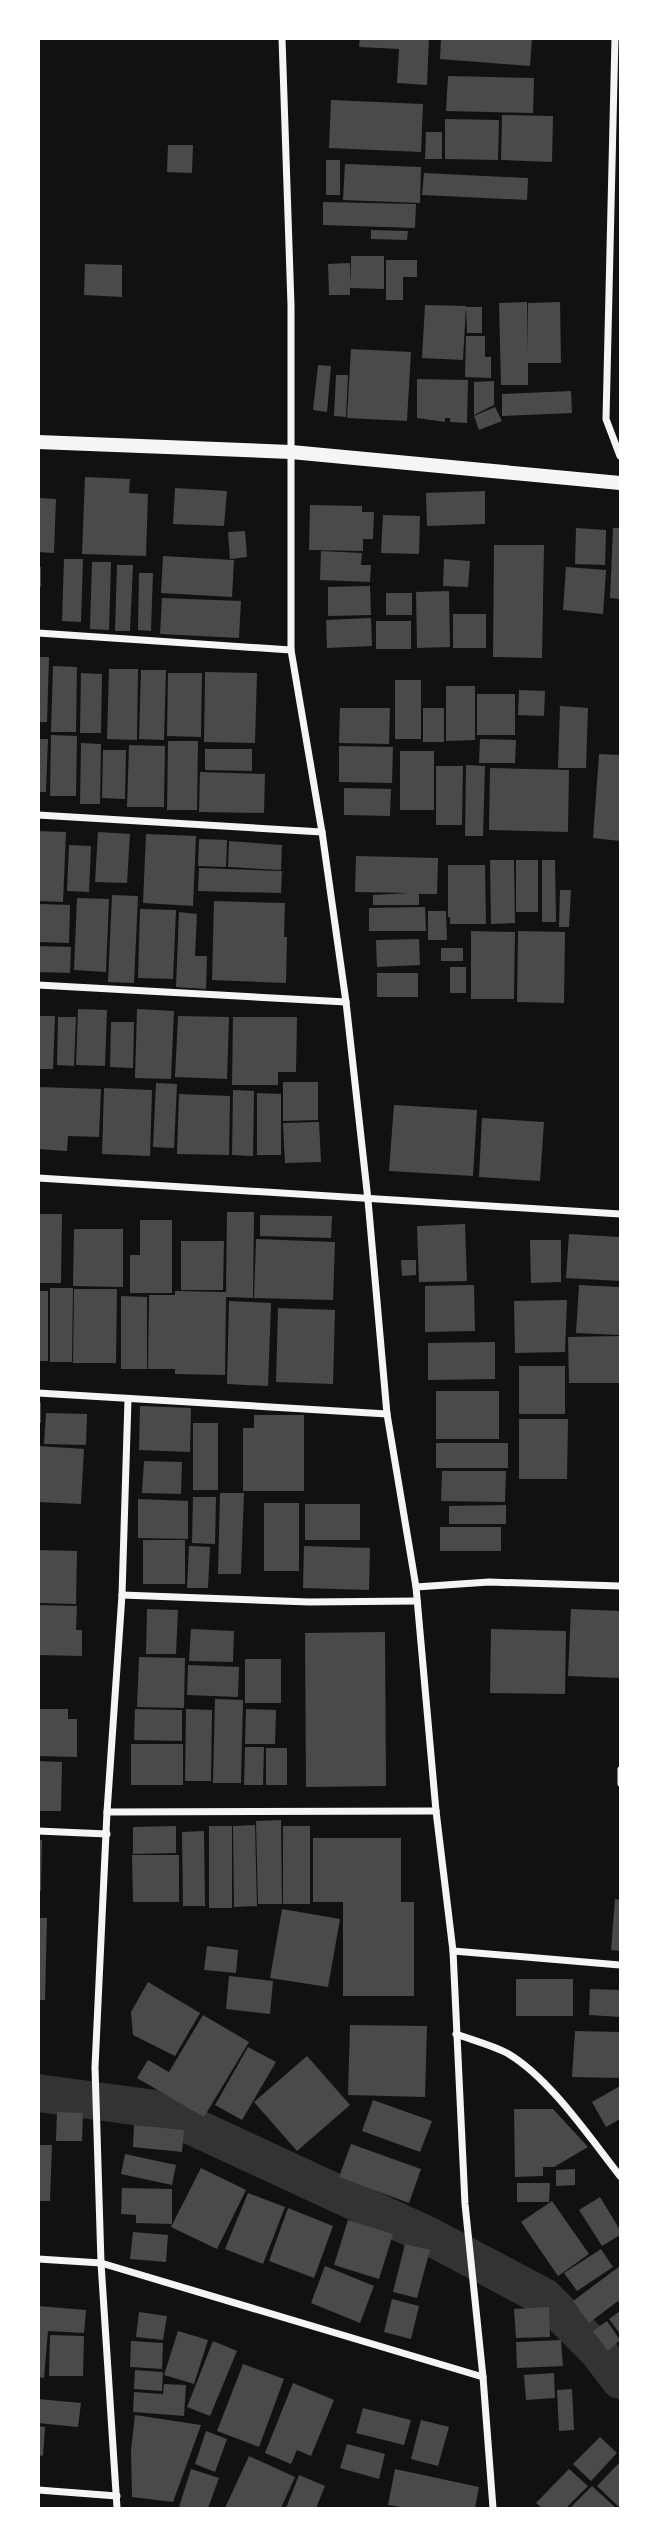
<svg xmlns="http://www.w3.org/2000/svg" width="659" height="2547" viewBox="0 0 659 2547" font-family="Montserrat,sans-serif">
  <rect width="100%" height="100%" fill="#111"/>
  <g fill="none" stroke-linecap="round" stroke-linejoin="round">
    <!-- canal -->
    <polyline stroke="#333" stroke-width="38" points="38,2093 155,2109 429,2236 544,2297 597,2350 620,2380"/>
  </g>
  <!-- building -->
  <g fill="#4a4a4a">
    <polygon points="360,38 429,38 427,85 397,83 399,49 359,47"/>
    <polygon points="441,38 532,38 530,66 440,59"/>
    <polygon points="448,76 534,78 533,113 446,111"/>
    <polygon points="331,100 423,104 421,152 329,148"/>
    <polygon points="502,115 553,116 552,162 501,160"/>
    <polygon points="445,119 499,120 498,160 445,159"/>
    <polygon points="426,132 442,132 442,159 425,159"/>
    <polygon points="168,145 193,145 192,173 167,172"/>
    <rect x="326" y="160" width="14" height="35"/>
    <polygon points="345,164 421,167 420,203 343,200"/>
    <polygon points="424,173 528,178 527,200 422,195"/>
    <polygon points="323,202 416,204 415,228 323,225"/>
    <polygon points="371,230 408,231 407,240 371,239"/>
    <polygon points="351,256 384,256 384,289 350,288 350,295 329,295 328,264 350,263 351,285"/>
    <polygon points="386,260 417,260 417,277 403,277 403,300 386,300"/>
    <polygon points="85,264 122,265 122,297 84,295"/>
    <polygon points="527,302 528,351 528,303 560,302 561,363 528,363 528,385 501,385 499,303"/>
    <polygon points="425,305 466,306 463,360 422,358"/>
    <polygon points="466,307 482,307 482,333 467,333"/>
    <polygon points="466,336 485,336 485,357 491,357 491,378 465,377"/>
    <polygon points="351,349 411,352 407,421 347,418"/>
    <polygon points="318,365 331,366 327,412 313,410"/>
    <polygon points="336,375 348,375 346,417 334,416"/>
    <polygon points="417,379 468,380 467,423 450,422 450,418 445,418 445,422 417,418"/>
    <polygon points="494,381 494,405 474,415 474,382"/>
    <polygon points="571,391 572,413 502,416 502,394"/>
    <polygon points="495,407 502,421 479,430 474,416"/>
    <polygon points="85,477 130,479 129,493 148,494 146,556 82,554"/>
    <polygon points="175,488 227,491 224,526 173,524"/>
    <polygon points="485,491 485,524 427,526 426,493"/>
    <polygon points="38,498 56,499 54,553 38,552"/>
    <polygon points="310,505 362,506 362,512 374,512 373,539 363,539 363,551 309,550"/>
    <polygon points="383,515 420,516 419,554 381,553"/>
    <polygon points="576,528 606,530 605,565 575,564"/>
    <polygon points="613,528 620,528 620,599 610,598"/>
    <polygon points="245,531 247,557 230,559 228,532"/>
    <polygon points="494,545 544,545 542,658 493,657"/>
    <polygon points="321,551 362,553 361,565 371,565 370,582 320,580"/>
    <polygon points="163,556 234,560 232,597 161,593"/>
    <polygon points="64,559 83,559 81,622 62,621"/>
    <polygon points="444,559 470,561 468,587 443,586"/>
    <polygon points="92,562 111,562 109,630 90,629"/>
    <polygon points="117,565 133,565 130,631 115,631"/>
    <rect x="38" y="567" width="3" height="20"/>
    <polygon points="566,567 606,570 603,614 563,610"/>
    <polygon points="139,573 153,573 151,631 138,630"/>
    <polygon points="370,586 371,615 328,616 328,587"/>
    <polygon points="449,591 450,647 417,648 416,592"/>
    <rect x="386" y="593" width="26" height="22"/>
    <polygon points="162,598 241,601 239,638 160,634"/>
    <rect x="453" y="614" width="33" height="34"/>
    <polygon points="371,618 372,646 327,648 326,620"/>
    <rect x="376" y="621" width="35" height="28"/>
    <polygon points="38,657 49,657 47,722 38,722"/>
    <polygon points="53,666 77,667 76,732 51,732"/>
    <polygon points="109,669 138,669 137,740 107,739"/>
    <polygon points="141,670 166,670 164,740 139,739"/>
    <polygon points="205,672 257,673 255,743 204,742"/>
    <polygon points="81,673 102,674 101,733 80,733"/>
    <polygon points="168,673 202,673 201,737 167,736"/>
    <rect x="395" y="680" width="26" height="59"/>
    <polygon points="446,686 475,686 475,740 446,741"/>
    <polygon points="519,690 545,691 544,716 518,715"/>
    <rect x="477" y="694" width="38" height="41"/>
    <polygon points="560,706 588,708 586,768 558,768"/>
    <polygon points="340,708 390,708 389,744 339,743"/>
    <rect x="423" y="708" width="21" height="34"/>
    <polygon points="51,735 77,736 76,796 50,796"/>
    <polygon points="38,739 48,739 46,792 38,792"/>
    <polygon points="480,739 516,740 515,763 479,763"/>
    <polygon points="168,741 198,741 197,810 167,810"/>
    <polygon points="81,743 101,744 100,804 80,804"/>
    <polygon points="129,745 165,746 164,807 127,807"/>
    <polygon points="339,746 393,747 392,783 339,782"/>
    <polygon points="205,749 252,749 252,771 205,770"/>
    <polygon points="103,750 126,750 125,799 102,798"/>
    <rect x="400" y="751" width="34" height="59"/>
    <polygon points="599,754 620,755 620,841 593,838"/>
    <polygon points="466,765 485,766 483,836 465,836"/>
    <polygon points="436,766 463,766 462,825 436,825"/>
    <polygon points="490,768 569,770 568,832 489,830"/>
    <polygon points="200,772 265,774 264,813 199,812"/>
    <polygon points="344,788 391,789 390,816 344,815"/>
    <polygon points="38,831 66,832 63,902 38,901"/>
    <polygon points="98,832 130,834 127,883 95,882"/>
    <polygon points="146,834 196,836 193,906 143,903"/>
    <polygon points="199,839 227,840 226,867 198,866"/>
    <polygon points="229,841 282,845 281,870 228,867"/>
    <polygon points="69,845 91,846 89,892 67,891"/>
    <polygon points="356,856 438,858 437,894 419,894 419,905 373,905 373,895 409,893 355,892"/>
    <polygon points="490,860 514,860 515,923 491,924"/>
    <rect x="516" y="860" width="22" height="52"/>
    <polygon points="542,860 555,860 556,922 542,922"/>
    <polygon points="448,865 485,865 486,924 450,924 450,917 448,917"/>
    <polygon points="199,868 282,871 281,893 198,891"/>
    <polygon points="560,890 571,890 569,927 559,927"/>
    <polygon points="112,895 138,896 134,983 108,982"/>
    <polygon points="77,898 109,899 106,972 74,970"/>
    <polygon points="214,901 285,903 284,937 287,937 286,983 212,980"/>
    <polygon points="40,904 70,905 69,943 38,942"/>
    <polygon points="425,907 426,931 369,931 369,908"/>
    <polygon points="140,909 176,910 173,979 138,978"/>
    <polygon points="428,911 446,911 447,940 428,940"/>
    <polygon points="179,912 197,914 195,956 207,956 206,989 176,987"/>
    <polygon points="471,931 515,932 514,999 471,999"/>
    <polygon points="518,931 565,932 564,1003 517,1002"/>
    <polygon points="419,939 420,965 377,967 376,940"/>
    <polygon points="38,946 71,947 70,973 38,972"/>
    <rect x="441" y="948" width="22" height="13"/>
    <rect x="450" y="967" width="16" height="26"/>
    <rect x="377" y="973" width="41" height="24"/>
    <polygon points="78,1009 107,1010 105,1066 76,1065"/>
    <polygon points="137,1009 174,1011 171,1079 135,1078"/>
    <polygon points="38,1016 55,1016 53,1069 38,1069"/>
    <polygon points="178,1016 229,1017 227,1079 175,1077"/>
    <polygon points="58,1017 76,1017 74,1066 57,1065"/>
    <polygon points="233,1017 297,1017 296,1072 278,1072 278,1085 232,1085"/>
    <polygon points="111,1022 134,1022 133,1068 110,1067"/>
    <polygon points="283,1082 318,1082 318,1120 283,1121"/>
    <polygon points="156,1083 177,1084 174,1148 153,1147"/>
    <polygon points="38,1087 101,1089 99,1137 68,1136 67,1151 38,1149"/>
    <polygon points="104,1088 152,1090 150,1156 102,1154"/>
    <polygon points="233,1090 254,1091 253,1156 232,1155"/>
    <polygon points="257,1093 281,1094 281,1155 257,1155"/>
    <polygon points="179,1094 230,1096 229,1155 177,1154"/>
    <polygon points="394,1105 477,1110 473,1176 389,1171"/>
    <polygon points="482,1118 544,1122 540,1181 479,1177"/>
    <polygon points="319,1122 321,1162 285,1163 283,1123"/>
    <polygon points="227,1212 254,1212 253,1298 226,1297 225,1375 175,1374 175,1369 148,1369 149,1295 175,1295 175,1291 226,1292"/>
    <polygon points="38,1214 62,1214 61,1283 38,1283"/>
    <polygon points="260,1215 332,1216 331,1238 260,1236"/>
    <polygon points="140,1220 172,1220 172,1293 130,1293 130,1255 140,1255"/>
    <polygon points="465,1224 467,1281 419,1282 417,1226"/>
    <polygon points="74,1229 123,1229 123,1287 73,1286"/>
    <polygon points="569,1234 620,1237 620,1281 566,1278"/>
    <polygon points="256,1239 335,1242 333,1300 254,1298"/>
    <polygon points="530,1240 561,1240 561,1282 531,1283"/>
    <polygon points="181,1241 224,1241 223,1290 181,1290"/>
    <polygon points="401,1260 416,1260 416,1275 402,1276"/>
    <polygon points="474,1285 475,1331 425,1332 425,1286"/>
    <polygon points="579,1285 620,1287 620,1335 576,1333"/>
    <polygon points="50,1288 73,1288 72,1362 50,1362"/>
    <polygon points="74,1289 117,1289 116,1363 73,1363"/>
    <rect x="38" y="1291" width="10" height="70"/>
    <polygon points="121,1296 147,1297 147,1369 121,1369"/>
    <polygon points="567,1300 565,1352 515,1353 514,1301"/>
    <polygon points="229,1301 271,1303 268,1386 227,1384"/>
    <polygon points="278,1308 335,1310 333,1384 276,1382"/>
    <polygon points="620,1336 620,1383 569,1383 568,1337"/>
    <polygon points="495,1342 495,1379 428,1380 428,1343"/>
    <rect x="519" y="1366" width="46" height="48"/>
    <rect x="436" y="1391" width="63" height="48"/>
    <rect x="38" y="1402" width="3" height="21"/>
    <polygon points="140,1406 191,1408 190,1452 139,1450"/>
    <polygon points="46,1413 87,1414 86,1445 44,1444"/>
    <polygon points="254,1415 304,1415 304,1491 243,1491 243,1428 254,1428"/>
    <polygon points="519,1419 568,1419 567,1479 519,1479"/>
    <rect x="193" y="1423" width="25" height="67"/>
    <rect x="436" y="1443" width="72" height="25"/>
    <polygon points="38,1446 84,1449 81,1504 38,1502"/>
    <polygon points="144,1461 182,1462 181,1494 142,1493"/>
    <polygon points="442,1471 506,1471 505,1502 441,1501"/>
    <polygon points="220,1493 244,1493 241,1574 218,1574"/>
    <polygon points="193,1497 216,1497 215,1544 192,1543"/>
    <polygon points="138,1499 188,1501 188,1539 138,1538"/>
    <rect x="264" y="1503" width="35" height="68"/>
    <rect x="305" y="1504" width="55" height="36"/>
    <polygon points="506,1505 506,1524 449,1524 449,1506"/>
    <rect x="440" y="1527" width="61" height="24"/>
    <rect x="143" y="1540" width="42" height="44"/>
    <polygon points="189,1546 210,1547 208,1588 187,1588"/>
    <polygon points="304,1546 370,1548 369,1590 303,1588"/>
    <polygon points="38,1550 77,1551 76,1604 38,1603"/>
    <polygon points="38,1605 77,1606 76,1630 82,1630 82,1656 38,1655"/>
    <polygon points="147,1609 178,1610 176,1654 146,1654"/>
    <polygon points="571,1609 620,1611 620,1678 568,1676"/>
    <polygon points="191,1629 234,1631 233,1662 189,1661"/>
    <polygon points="491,1629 566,1631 565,1694 490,1693"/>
    <polygon points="385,1632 386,1786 306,1787 305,1633"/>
    <polygon points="139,1657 185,1658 184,1708 137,1707"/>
    <rect x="245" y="1659" width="36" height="44"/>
    <polygon points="188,1665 239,1667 238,1697 187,1695"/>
    <polygon points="215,1699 243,1700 241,1783 213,1783"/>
    <polygon points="38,1709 68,1709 68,1719 77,1719 77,1757 38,1756"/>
    <polygon points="135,1709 182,1710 182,1741 134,1740"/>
    <polygon points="186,1709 212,1710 211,1781 185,1781"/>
    <polygon points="246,1709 276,1710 275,1744 245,1744"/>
    <rect x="131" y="1744" width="52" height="41"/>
    <polygon points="245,1747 264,1747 263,1785 244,1785"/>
    <rect x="266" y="1748" width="21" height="37"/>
    <polygon points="38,1761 62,1762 61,1811 38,1811"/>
    <polygon points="281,1820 282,1904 258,1904 256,1821"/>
    <polygon points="255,1825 257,1906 234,1907 233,1826"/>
    <polygon points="176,1826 176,1853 133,1854 133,1827"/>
    <rect x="209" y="1826" width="23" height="82"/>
    <rect x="283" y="1826" width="27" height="78"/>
    <polygon points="204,1831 205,1906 183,1906 182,1832"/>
    <polygon points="313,1838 401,1838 401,1902 414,1902 414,1996 343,1996 343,1902 313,1902"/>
    <polygon points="38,1840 42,1840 41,1891 38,1891"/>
    <polygon points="132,1855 179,1855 179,1902 133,1902"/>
    <polygon points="615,1899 620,1900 620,1951 611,1950"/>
    <polygon points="282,1909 340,1919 328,1987 270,1978"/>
    <polygon points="38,1918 47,1918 45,2000 38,2000"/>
    <polygon points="207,1946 238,1950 236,1973 204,1970"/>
    <polygon points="229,1976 273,1981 270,2014 226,2009"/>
    <rect x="516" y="1979" width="57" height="37"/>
    <polygon points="148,1982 200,2013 175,2056 133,2035 131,2012"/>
    <polygon points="590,1989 620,1990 620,2017 589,2015"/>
    <polygon points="203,2015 249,2042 204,2117 137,2078 148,2060 169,2072"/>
    <polygon points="350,2025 427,2026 425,2097 348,2095"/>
    <polygon points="575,2031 620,2032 620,2078 572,2077"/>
    <polygon points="248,2047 276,2062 242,2120 215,2105"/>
    <polygon points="307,2056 350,2105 297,2151 254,2102"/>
    <polygon points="620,2086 620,2119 606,2127 592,2102"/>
    <polygon points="373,2100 432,2121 420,2152 362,2131"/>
    <polygon points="514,2109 553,2109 588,2147 554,2167 543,2167 543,2176 515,2177"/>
    <polygon points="57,2112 83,2113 82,2141 56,2141"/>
    <polygon points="134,2125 184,2130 182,2152 133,2147"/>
    <polygon points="351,2144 421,2169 409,2203 339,2177"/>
    <polygon points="38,2145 52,2145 50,2201 38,2201"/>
    <polygon points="125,2154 176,2165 172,2185 121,2174"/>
    <polygon points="201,2168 246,2190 217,2249 171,2227"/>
    <polygon points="575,2169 575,2185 556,2186 556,2170"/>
    <polygon points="517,2183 550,2183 549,2202 517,2202"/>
    <polygon points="122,2188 172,2189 172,2224 136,2223 136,2215 121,2214"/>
    <polygon points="248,2193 285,2207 263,2264 225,2249"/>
    <polygon points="600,2197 620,2230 620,2235 602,2246 579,2210"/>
    <polygon points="552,2201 589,2254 558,2276 521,2222"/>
    <polygon points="288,2208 333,2226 314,2278 269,2261"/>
    <polygon points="348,2220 393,2234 379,2279 334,2265"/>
    <polygon points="133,2232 168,2235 166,2262 130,2259"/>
    <polygon points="405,2244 430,2250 417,2298 393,2292"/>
    <polygon points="601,2249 613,2267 577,2291 564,2273"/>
    <polygon points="325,2266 374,2286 360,2323 311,2303"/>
    <polygon points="620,2266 620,2305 618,2301 589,2323 573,2301"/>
    <polygon points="392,2299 419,2306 411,2339 384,2332"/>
    <polygon points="38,2306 86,2310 84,2333 48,2331 44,2378 38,2377"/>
    <polygon points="549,2307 550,2337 516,2338 514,2309"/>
    <polygon points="620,2311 620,2334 609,2319"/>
    <polygon points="139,2312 167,2316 163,2340 136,2337"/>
    <polygon points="607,2321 620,2340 608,2351 593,2331"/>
    <polygon points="178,2331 208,2340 194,2384 164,2375"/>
    <polygon points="50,2335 84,2336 83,2376 49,2376"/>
    <polygon points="561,2340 563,2366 517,2368 516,2342"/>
    <polygon points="131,2341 163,2343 162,2369 130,2367"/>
    <polygon points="213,2341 237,2351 210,2416 187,2407"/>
    <polygon points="243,2364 284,2379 259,2447 217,2431"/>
    <polygon points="135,2370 163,2372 162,2391 134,2389"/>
    <polygon points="554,2373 555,2398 526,2400 524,2375"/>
    <polygon points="293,2383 334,2400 311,2456 297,2450 291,2464 265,2453"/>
    <polygon points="164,2384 186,2385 184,2416 133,2412 134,2392 163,2394"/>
    <polygon points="572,2389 574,2430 559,2431 557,2390"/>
    <polygon points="38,2399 81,2403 78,2427 38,2423"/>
    <polygon points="363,2408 411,2420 404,2445 356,2433"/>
    <polygon points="135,2415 201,2425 173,2502 132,2497 131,2450"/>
    <polygon points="421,2420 449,2427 438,2466 411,2459"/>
    <polygon points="38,2426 45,2427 43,2456 38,2455"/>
    <polygon points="206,2431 227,2439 215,2472 195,2464"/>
    <polygon points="600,2437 617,2453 591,2481 573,2464"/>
    <polygon points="347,2444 385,2454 379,2479 340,2468"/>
    <polygon points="249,2456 295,2477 281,2508 225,2508"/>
    <polygon points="620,2462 620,2508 597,2486"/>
    <polygon points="191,2469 219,2478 208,2508 179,2507"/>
    <polygon points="395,2469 479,2487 475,2508 407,2508 388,2505"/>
    <polygon points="569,2469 588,2486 566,2508 542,2508 536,2503"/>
    <polygon points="299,2475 325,2486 316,2508 286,2508"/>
    <polygon points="592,2486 616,2508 570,2508"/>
  </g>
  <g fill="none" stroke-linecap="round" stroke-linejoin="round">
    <!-- service -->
    <polyline stroke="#f5f5f5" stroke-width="5" points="620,1769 620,1784"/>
    <!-- minor -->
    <g stroke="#f5f5f5" stroke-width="7">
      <polyline points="282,38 291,305 291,650 322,832 346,1002 368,1200 387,1414 416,1587 436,1811 453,1951 465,2204 483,2377 493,2508"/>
      <polyline points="615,38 606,419 620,456"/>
      <polyline points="38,633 291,650"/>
      <polyline points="38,815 322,832"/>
      <polyline points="38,985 346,1002"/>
      <polyline points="38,1178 620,1214"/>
      <polyline points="38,1393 387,1414"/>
      <polyline points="416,1587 489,1582 620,1586"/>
      <polyline points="122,1595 309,1602 417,1601"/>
      <polyline points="107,1812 436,1811"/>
      <polyline points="38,1831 107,1834"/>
      <polyline points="453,1951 620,1965"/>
      <path d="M456 2034C472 2040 492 2045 507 2053 549 2077 590 2138 620 2176"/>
      <polyline points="38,2259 101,2263 483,2377"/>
      <polyline points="38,2490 117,2496"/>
      <polyline points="117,2508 101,2263 95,2067 107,1812 122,1595 128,1399"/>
    </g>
    <!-- secondary -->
    <polyline stroke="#f5f5f5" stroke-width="14" points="38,442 291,452 620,483"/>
  </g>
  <!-- border -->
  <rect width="659" height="2547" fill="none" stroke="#ffffff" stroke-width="80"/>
</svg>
